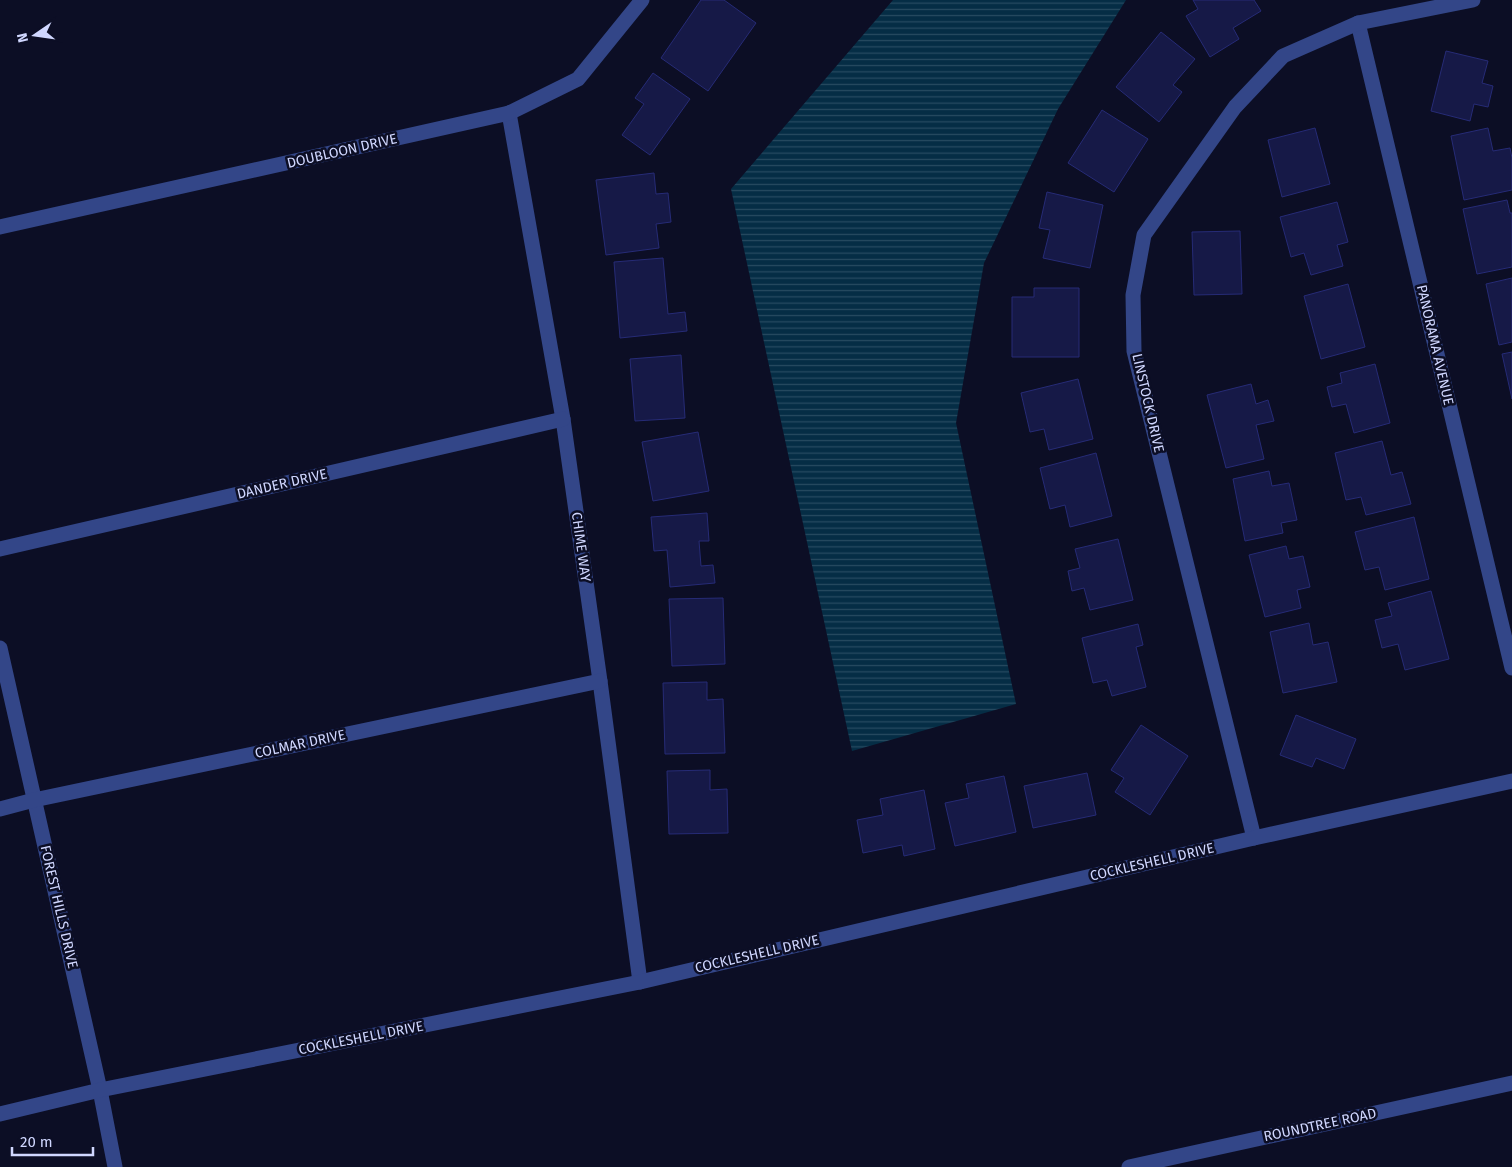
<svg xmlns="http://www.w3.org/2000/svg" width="1512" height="1167" viewBox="0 0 1512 1167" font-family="'Fira Sans',sans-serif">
  <defs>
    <pattern id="water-rules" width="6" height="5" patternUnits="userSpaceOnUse" patternTransform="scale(1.25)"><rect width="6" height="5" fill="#052d45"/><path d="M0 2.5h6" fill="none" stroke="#284b61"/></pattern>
  </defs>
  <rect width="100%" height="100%" fill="#0c0e25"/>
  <!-- water -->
  <polygon fill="url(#water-rules)" points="893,0 1126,0 1058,109 984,263 956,423 1016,704 852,751 731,189"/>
  <!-- building -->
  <g fill="#161947" stroke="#262b76">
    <polygon points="701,0 724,0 756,23 708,91 661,58"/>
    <polygon points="1193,0 1254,0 1261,11 1233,28 1239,39 1210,57 1186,16 1198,9"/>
    <polygon points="1161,32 1195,59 1173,85 1182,92 1159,122 1116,87"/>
    <polygon points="1446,51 1488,61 1482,83 1493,86 1488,107 1474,104 1470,121 1431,111"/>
    <polygon points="653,73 690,99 650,155 622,135 644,104 635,98"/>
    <polygon points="1102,110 1148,139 1114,192 1068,163"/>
    <polygon points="1315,128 1330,184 1282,197 1268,140"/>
    <polygon points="1488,128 1493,151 1510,148 1512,158 1512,190 1464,200 1451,136"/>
    <polygon points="654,173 656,194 668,193 671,222 656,224 659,248 606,255 596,180"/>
    <polygon points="1047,192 1103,205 1090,268 1043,258 1050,230 1039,228"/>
    <polygon points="1507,200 1510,213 1512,213 1512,267 1477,274 1463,209"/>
    <polygon points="1337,202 1348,242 1337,245 1343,266 1311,275 1304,253 1291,257 1280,217"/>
    <polygon points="1240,231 1242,294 1194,295 1192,232"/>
    <polygon points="663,258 668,314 685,312 687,331 620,338 614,262"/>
    <polygon points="1512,278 1512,342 1499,345 1486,284"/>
    <polygon points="1348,284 1365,347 1321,359 1304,296"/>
    <polygon points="1034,288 1079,288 1079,357 1012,357 1012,297 1034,297"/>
    <polygon points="1512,352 1512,399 1502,354"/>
    <polygon points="681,355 685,418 635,421 630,359"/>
    <polygon points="1375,364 1390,423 1354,433 1346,404 1332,407 1327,387 1342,383 1340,373"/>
    <polygon points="1078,379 1093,439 1049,450 1044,429 1030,432 1021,393"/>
    <polygon points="1251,384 1256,404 1268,400 1274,421 1256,425 1264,459 1226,468 1207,395"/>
    <polygon points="698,432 709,491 653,501 642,442"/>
    <polygon points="1382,441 1391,475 1402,472 1411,504 1366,515 1361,497 1346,500 1335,453"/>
    <polygon points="1096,453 1112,516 1070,527 1065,505 1050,509 1040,468"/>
    <polygon points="1269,471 1272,486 1289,483 1297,520 1281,523 1283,533 1245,541 1233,479"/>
    <polygon points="707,513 709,541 699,541 701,566 713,565 715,583 670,587 667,550 654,551 651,517"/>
    <polygon points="1414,517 1429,579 1385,590 1379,567 1365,570 1355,532"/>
    <polygon points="1118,539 1133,600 1090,610 1084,588 1072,591 1068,571 1080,568 1075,549"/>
    <polygon points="1286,546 1289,559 1303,556 1310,587 1297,590 1301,608 1265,617 1249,555"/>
    <polygon points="1431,591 1449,659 1405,670 1398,644 1382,648 1375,620 1392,616 1388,603"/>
    <polygon points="723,598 725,664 672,666 669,599"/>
    <polygon points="1309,623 1313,645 1328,642 1337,682 1283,693 1270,632"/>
    <polygon points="1138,624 1143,645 1136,647 1146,687 1112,696 1107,680 1093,683 1082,638"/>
    <polygon points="707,682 707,700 723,699 725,753 665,754 663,683"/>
    <polygon points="1296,715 1356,739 1344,769 1316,758 1312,767 1280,755"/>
    <polygon points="1141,725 1188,756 1150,815 1115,792 1124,778 1111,770"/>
    <polygon points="710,770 710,790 727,789 728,833 669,834 667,771"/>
    <polygon points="1087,773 1096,815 1033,828 1024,786"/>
    <polygon points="1004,776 1016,832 955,846 945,803 969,798 966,784"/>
    <polygon points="924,790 935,849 904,856 902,845 863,853 857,820 883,815 880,799"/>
  </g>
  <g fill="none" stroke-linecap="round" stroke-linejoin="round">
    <!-- minor -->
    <g stroke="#334688" stroke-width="15">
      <polyline points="1358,23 1512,668"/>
      <polyline points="509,113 563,419 600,681 640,982"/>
      <polyline points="0,227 509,113 578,79 642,0"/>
      <polyline points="0,549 563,419"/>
      <polyline points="0,648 100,1090 115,1167"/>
      <polyline points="0,809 34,800 600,681"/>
      <polyline points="1254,838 1134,351 1133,295 1144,235 1235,107 1283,56 1358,23 1473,0"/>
      <polyline points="0,1114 100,1090 640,982 1254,838 1512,781"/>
      <polyline points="1129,1167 1512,1083"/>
    </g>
  </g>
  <g text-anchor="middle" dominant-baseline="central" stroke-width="5" stroke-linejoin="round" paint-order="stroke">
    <!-- street labels -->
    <g font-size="14" fill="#d0d7ff" stroke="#0c0e25">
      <text transform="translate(342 151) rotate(-13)">DOUBLOON DRIVE</text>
      <text transform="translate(1435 345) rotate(77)">PANORAMA AVENUE</text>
      <text transform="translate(1148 403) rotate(77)">LINSTOCK DRIVE</text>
      <text transform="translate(282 484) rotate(-13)">DANDER DRIVE</text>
      <text transform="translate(581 547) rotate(82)">CHIME WAY</text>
      <text transform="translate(300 744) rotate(-12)">COLMAR DRIVE</text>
      <text transform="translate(1152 862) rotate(-13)">COCKLESHELL DRIVE</text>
      <text transform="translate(59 907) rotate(77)">FOREST HILLS DRIVE</text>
      <text transform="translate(757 954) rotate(-13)">COCKLESHELL DRIVE</text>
      <text transform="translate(361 1038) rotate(-11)">COCKLESHELL DRIVE</text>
      <text transform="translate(1320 1125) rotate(-12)">ROUNDTREE ROAD</text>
    </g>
  </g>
  <!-- north arrow -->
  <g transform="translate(35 35) rotate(257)" stroke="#0c0e25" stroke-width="4" paint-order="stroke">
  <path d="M0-4L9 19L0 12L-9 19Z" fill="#d0d7ff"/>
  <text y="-8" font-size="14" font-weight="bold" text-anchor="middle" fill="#d0d7ff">N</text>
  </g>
  <!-- scale -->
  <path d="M12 1147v8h81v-8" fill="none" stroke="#d0d7ff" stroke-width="2.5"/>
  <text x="20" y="1147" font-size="15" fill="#d0d7ff" stroke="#0c0e25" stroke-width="4" paint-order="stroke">20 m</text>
</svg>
